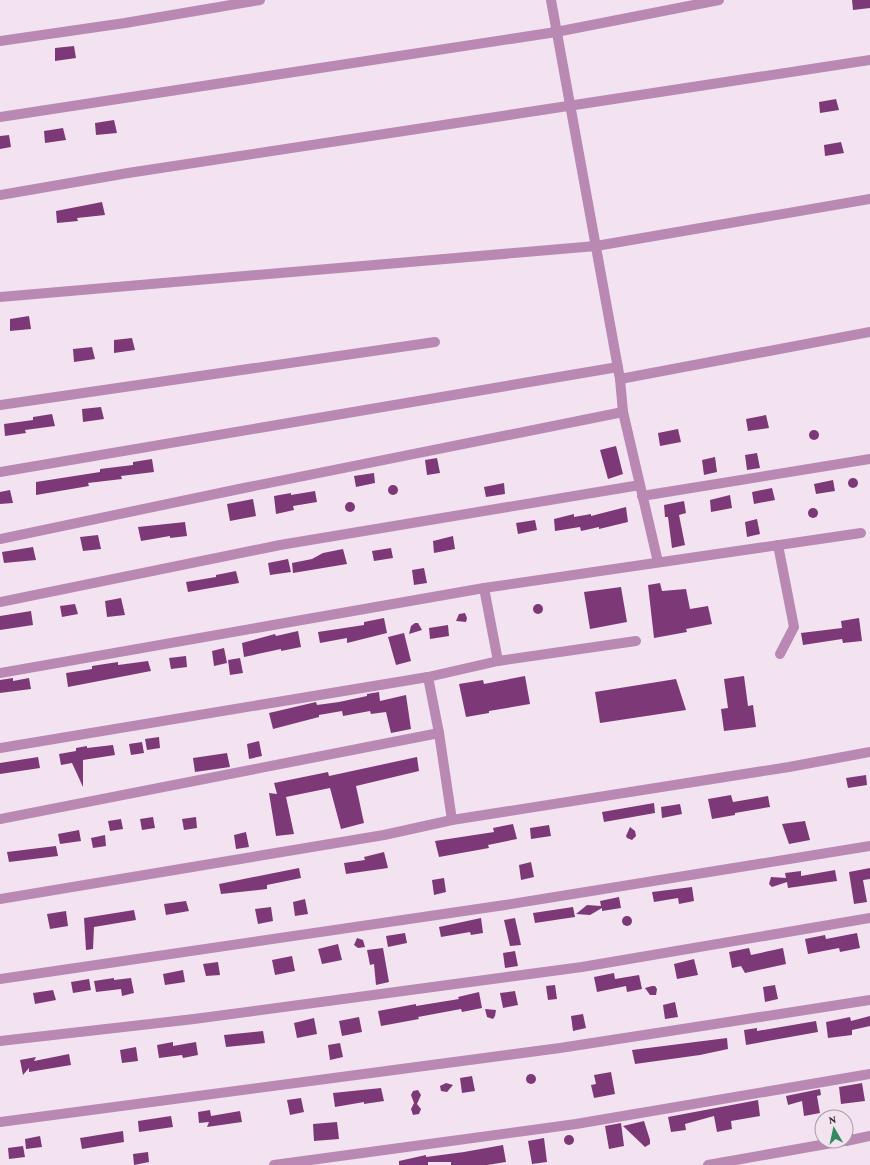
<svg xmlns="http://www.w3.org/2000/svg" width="870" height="1165" viewBox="0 0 870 1165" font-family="'Crimson Pro',serif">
  <rect width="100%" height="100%" fill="#f3e3f0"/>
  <!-- building -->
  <g fill="#7d3977">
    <polygon points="852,0 870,0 870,8 853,10"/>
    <polygon points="74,46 76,58 55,61 55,48"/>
    <polygon points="836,99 839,110 820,113 819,102"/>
    <polygon points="114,120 117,133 96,135 95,123"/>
    <polygon points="63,128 66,140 45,143 44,131"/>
    <polygon points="9,135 11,147 0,149 0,136"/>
    <polygon points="841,142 844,153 825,156 824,145"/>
    <polygon points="102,202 105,215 77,218 78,221 57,223 56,211"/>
    <polygon points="29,316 31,329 10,331 10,319"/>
    <polygon points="132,338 135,350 114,353 114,340"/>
    <polygon points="92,347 95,359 74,362 73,349"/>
    <polygon points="101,407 104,419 83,422 82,409"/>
    <polygon points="52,414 55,426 25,430 26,433 5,436 4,424 33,420 33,417"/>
    <polygon points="766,415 769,428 748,431 746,419"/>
    <polygon points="678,429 681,442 660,446 658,433"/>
    <circle cx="814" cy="435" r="5"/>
    <polygon points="616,446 623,474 608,479 600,450"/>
    <polygon points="757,453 760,468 747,470 745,455"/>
    <polygon points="715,457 717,472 704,475 702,460"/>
    <polygon points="437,458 440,473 427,475 425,460"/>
    <polygon points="152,459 154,472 121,476 122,479 88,483 89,486 36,495 36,482 100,472 100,469 133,465 133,462"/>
    <polygon points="374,473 375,483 356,487 354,476"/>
    <circle cx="853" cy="483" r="5"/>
    <polygon points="833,480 835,491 816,494 814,484"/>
    <polygon points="504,483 505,494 486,497 484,487"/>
    <circle cx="393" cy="490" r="5"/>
    <polygon points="772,488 775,500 754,504 752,492"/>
    <polygon points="10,490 13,503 0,504 0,492"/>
    <polygon points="315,491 317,502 293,506 294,510 276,514 274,496 291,493 291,495"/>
    <polygon points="730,495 732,508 711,512 710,500"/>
    <polygon points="253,499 256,516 230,521 227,504"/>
    <polygon points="684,501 686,513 679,515 685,545 672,548 668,517 665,517 664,505"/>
    <circle cx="350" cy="507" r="5"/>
    <polygon points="626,507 628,522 599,529 599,527 581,531 580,527 555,531 554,519 574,514 574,517 591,514 591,516"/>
    <circle cx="813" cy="513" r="5"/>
    <polygon points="757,519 760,534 747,537 745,522"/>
    <polygon points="535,520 537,530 518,534 516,523"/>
    <polygon points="185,522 187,536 170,538 170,536 141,541 138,527"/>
    <polygon points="98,535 101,549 83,551 80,537"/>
    <polygon points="453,536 455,549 434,553 433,541"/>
    <polygon points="33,547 36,560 4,563 2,552"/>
    <polygon points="391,548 393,558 374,561 372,551"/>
    <polygon points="343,549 347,564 293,573 292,563 312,559 323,553"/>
    <polygon points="288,559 291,572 270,575 268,563"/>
    <polygon points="424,568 427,583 414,585 412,570"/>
    <polygon points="236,571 239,583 188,592 186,582 216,577 216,575"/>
    <polygon points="660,583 662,591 686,589 690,609 708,606 712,624 686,629 687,632 654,638 648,585"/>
    <polygon points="621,587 627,622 590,629 584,592"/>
    <polygon points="121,598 125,615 107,617 105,601"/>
    <polygon points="75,604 78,614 62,617 60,606"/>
    <circle cx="538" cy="609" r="5"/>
    <polygon points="31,611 33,625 0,630 0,616"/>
    <polygon points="465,613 467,618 466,622 456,621 459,614"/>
    <polygon points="384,618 387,633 347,643 347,638 320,643 318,632 364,625 364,622"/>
    <polygon points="859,618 862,641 843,643 842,639 803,645 801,633 842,628 841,621"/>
    <polygon points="415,623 418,623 422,630 409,634 411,626"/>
    <polygon points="448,625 449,636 430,639 429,628"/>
    <polygon points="298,631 301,647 281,651 281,649 244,657 242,643 275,634 276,636"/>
    <polygon points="404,633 411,661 396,665 388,637"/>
    <polygon points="224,648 227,663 214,666 212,651"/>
    <polygon points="186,656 187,667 171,669 169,658"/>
    <polygon points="240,658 243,673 230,675 228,660"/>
    <polygon points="148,661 151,671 68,687 66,673 92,669 92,666 118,662 118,665"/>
    <polygon points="525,676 530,704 489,711 489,713 466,717 459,684 483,680 484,684"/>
    <polygon points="744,676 748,706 753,705 756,727 724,731 721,709 728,708 724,679"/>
    <polygon points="13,678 13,681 29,678 31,689 0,693 0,680"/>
    <polygon points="676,679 686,710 600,723 595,692"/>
    <polygon points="379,692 380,701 406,695 411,729 391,733 386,712 371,714 370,711 343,716 342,711 319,715 319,717 273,729 269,713 316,702 317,705 339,702 367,696 367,694"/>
    <polygon points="159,737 160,748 147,750 145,739"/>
    <polygon points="259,741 262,756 249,759 247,744"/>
    <polygon points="142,742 144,753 131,755 129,744"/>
    <polygon points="113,745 115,755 83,760 83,787 72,763 61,765 59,754 76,751 76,748 87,746 87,748"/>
    <polygon points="227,753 230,767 195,772 193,758"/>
    <polygon points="38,757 40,768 0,774 0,763"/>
    <polygon points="417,757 419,771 356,786 364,823 341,829 330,788 286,797 294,834 276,836 269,793 277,794 274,783 328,772 329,776"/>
    <polygon points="866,775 867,785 848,788 846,778"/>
    <polygon points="731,795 733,802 768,796 770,807 735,813 735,815 712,819 708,799"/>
    <polygon points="654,803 655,813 604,822 602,812"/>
    <polygon points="680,804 682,814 662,818 661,807"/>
    <polygon points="153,817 155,828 142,830 140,819"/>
    <polygon points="196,817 197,828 184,830 182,819"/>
    <polygon points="121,819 123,829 110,831 108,821"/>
    <polygon points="805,821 810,840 789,844 782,824"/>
    <polygon points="513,824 517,839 488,845 489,848 439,857 435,841 494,832 493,828"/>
    <polygon points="549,825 551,836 531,839 530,828"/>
    <polygon points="630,827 635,831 636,836 632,840 627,838 626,836"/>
    <polygon points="79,830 81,841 60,844 58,834"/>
    <polygon points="246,832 249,847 236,849 234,835"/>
    <polygon points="105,835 106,846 93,848 91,838"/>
    <polygon points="56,846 58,856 9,862 7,852"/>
    <polygon points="384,852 388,868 346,874 344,863 365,860 364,857"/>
    <polygon points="531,862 534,877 521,880 519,865"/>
    <polygon points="299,868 301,878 267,885 267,889 221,894 219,884"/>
    <polygon points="870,868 870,879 863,880 867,902 854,904 849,872"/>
    <polygon points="835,870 837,881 788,888 787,882 772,887 769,884 771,877 786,878 785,873 801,871 801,876"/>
    <polygon points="444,878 446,892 434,895 432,880"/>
    <polygon points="692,887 694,901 679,904 678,898 654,902 652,892"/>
    <polygon points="619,897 621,908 602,911 602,908 590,915 576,914 587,905 601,906 600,901"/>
    <polygon points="305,899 308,914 295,916 293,902"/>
    <polygon points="186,901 189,911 166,915 164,904"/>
    <polygon points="271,907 273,921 258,924 255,909"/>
    <polygon points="573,907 575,917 535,923 533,913"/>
    <polygon points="134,910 136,920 94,927 93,949 86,950 84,918"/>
    <polygon points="66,911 68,926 50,929 47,914"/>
    <circle cx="627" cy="921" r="5"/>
    <polygon points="481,918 483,933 471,935 470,932 441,937 439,927"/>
    <polygon points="515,918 521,945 510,946 504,920"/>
    <polygon points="405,933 407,943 388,947 386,936"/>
    <polygon points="857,933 860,948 840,952 839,948 808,954 805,939 825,935 826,939"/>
    <polygon points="357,938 363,940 365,947 358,948 354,945"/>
    <polygon points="338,944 342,960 322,964 318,949"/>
    <polygon points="383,948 389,982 376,985 374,964 370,965 367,950"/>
    <polygon points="749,948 751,955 783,948 786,964 745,973 741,966 732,968 729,952"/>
    <polygon points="515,951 518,966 505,968 503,953"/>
    <polygon points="292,956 295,971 275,975 272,960"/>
    <polygon points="694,959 698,975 677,979 674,964"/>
    <polygon points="218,962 220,975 206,976 203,964"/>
    <polygon points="183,970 185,982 165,985 163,974"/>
    <polygon points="614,973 615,979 639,975 642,989 627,992 626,986 597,992 594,977"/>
    <polygon points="114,978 114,980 131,978 134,993 122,996 121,989 96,992 94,981"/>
    <polygon points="89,979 91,990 73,993 71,982"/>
    <polygon points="555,985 557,999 548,1000 546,986"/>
    <polygon points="775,985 778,999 765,1002 763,987"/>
    <polygon points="652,986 655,986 657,989 656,995 650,995 645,988"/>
    <polygon points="53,990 56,1000 35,1004 33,993"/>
    <polygon points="515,991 518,1005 503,1008 500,993"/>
    <polygon points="479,992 482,1008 462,1012 461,1009 418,1017 419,1019 381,1026 378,1011 416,1004 416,1006 459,999 458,997"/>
    <polygon points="675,1002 678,1017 665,1019 663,1005"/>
    <polygon points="485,1009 496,1010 495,1016 493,1019 487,1017"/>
    <polygon points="583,1014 586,1028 573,1031 571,1016"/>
    <polygon points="870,1016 870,1026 852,1030 852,1035 828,1038 826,1022 850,1017 851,1021"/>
    <polygon points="359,1017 362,1032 342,1036 339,1021"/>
    <polygon points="314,1018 317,1034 297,1038 294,1023"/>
    <polygon points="816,1021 818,1032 746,1045 744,1030 757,1028 757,1031"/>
    <polygon points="263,1031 265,1043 226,1047 224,1035"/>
    <polygon points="727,1038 728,1049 700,1055 635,1064 632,1050"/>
    <polygon points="173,1042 173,1046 196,1042 198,1055 183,1058 182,1055 159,1058 157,1045"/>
    <polygon points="340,1043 343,1057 330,1060 328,1045"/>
    <polygon points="136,1047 138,1061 122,1063 120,1050"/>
    <polygon points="69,1054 71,1065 29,1072 29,1068 23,1075 20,1060 36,1057 34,1061"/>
    <polygon points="611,1072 615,1094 594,1098 591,1085 596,1084 594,1075"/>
    <circle cx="531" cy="1079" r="5"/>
    <polygon points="472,1076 475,1091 462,1093 460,1078"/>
    <polygon points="446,1083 453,1085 447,1092 441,1091 440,1086"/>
    <polygon points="862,1083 865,1101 841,1104 839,1087"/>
    <polygon points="381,1088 384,1101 364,1104 364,1102 335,1107 333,1093"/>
    <polygon points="820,1089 821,1095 817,1096 820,1113 804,1116 802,1101 788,1105 786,1096"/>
    <polygon points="418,1090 421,1095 417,1104 421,1109 419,1114 413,1115 411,1109 414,1103 411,1095 413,1091"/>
    <polygon points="301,1098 304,1112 290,1115 287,1100"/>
    <polygon points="758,1100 760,1116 731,1121 732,1129 717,1132 714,1116 685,1124 686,1130 671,1132 668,1117"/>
    <polygon points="210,1110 211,1116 240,1111 242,1122 207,1127 209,1122 199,1123 198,1112"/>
    <polygon points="171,1116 173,1127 139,1132 138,1121"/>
    <polygon points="644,1121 650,1140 650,1144 645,1147 623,1126"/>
    <polygon points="337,1122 339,1139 314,1141 313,1124"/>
    <polygon points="621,1123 624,1146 609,1149 605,1126"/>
    <polygon points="123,1131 124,1142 82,1149 80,1138"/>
    <circle cx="569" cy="1140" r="5"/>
    <polygon points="40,1136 42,1147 26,1149 25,1139"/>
    <polygon points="544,1138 547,1162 532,1164 528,1141"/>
    <polygon points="503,1145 506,1162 487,1165 451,1165 451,1162 428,1162 428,1165 399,1165 399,1161 426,1155 426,1157 464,1152"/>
    <polygon points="23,1146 25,1157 9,1159 8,1148"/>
    <polygon points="148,1152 149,1162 134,1165 133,1154"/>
  </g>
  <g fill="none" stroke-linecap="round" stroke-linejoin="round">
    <!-- minor -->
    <g stroke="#b988b3" stroke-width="10">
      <polyline points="551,0 620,379 623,412 658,562"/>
      <polyline points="0,41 125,23 260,0"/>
      <polyline points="0,117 556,32 719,0"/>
      <polyline points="0,195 128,173 870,60"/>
      <polyline points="0,297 596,246 870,199"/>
      <polyline points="620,379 870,332"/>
      <polyline points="0,405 435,342"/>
      <polyline points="0,472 618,367"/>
      <polyline points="642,496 870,459"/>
      <polyline points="0,539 244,488 623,412"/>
      <polyline points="778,545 794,627 780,654"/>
      <polyline points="484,588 498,661"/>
      <polyline points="0,602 280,545 640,485"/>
      <polyline points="0,673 484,588 861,533"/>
      <polyline points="428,677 439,733 452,820"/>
      <polyline points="0,748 428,677 498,661 636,641"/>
      <polyline points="0,819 439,733"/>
      <polyline points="0,899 384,835 452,820 789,767 870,752"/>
      <polyline points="0,979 505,905 870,846"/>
      <polyline points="0,1041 194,1019 582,967 870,918"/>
      <polyline points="0,1122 560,1048 870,1000"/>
      <polyline points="846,1141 870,1136"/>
      <polyline points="274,1165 576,1124 870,1074"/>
      <polyline points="708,1165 843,1141"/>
    </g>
  </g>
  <!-- north arrow -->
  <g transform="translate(834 1129) rotate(351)"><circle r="19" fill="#f3e3f0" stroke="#a79ca6"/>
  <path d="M0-3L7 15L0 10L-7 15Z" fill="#328b60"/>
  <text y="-6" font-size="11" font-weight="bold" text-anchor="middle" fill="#363136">N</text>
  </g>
</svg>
